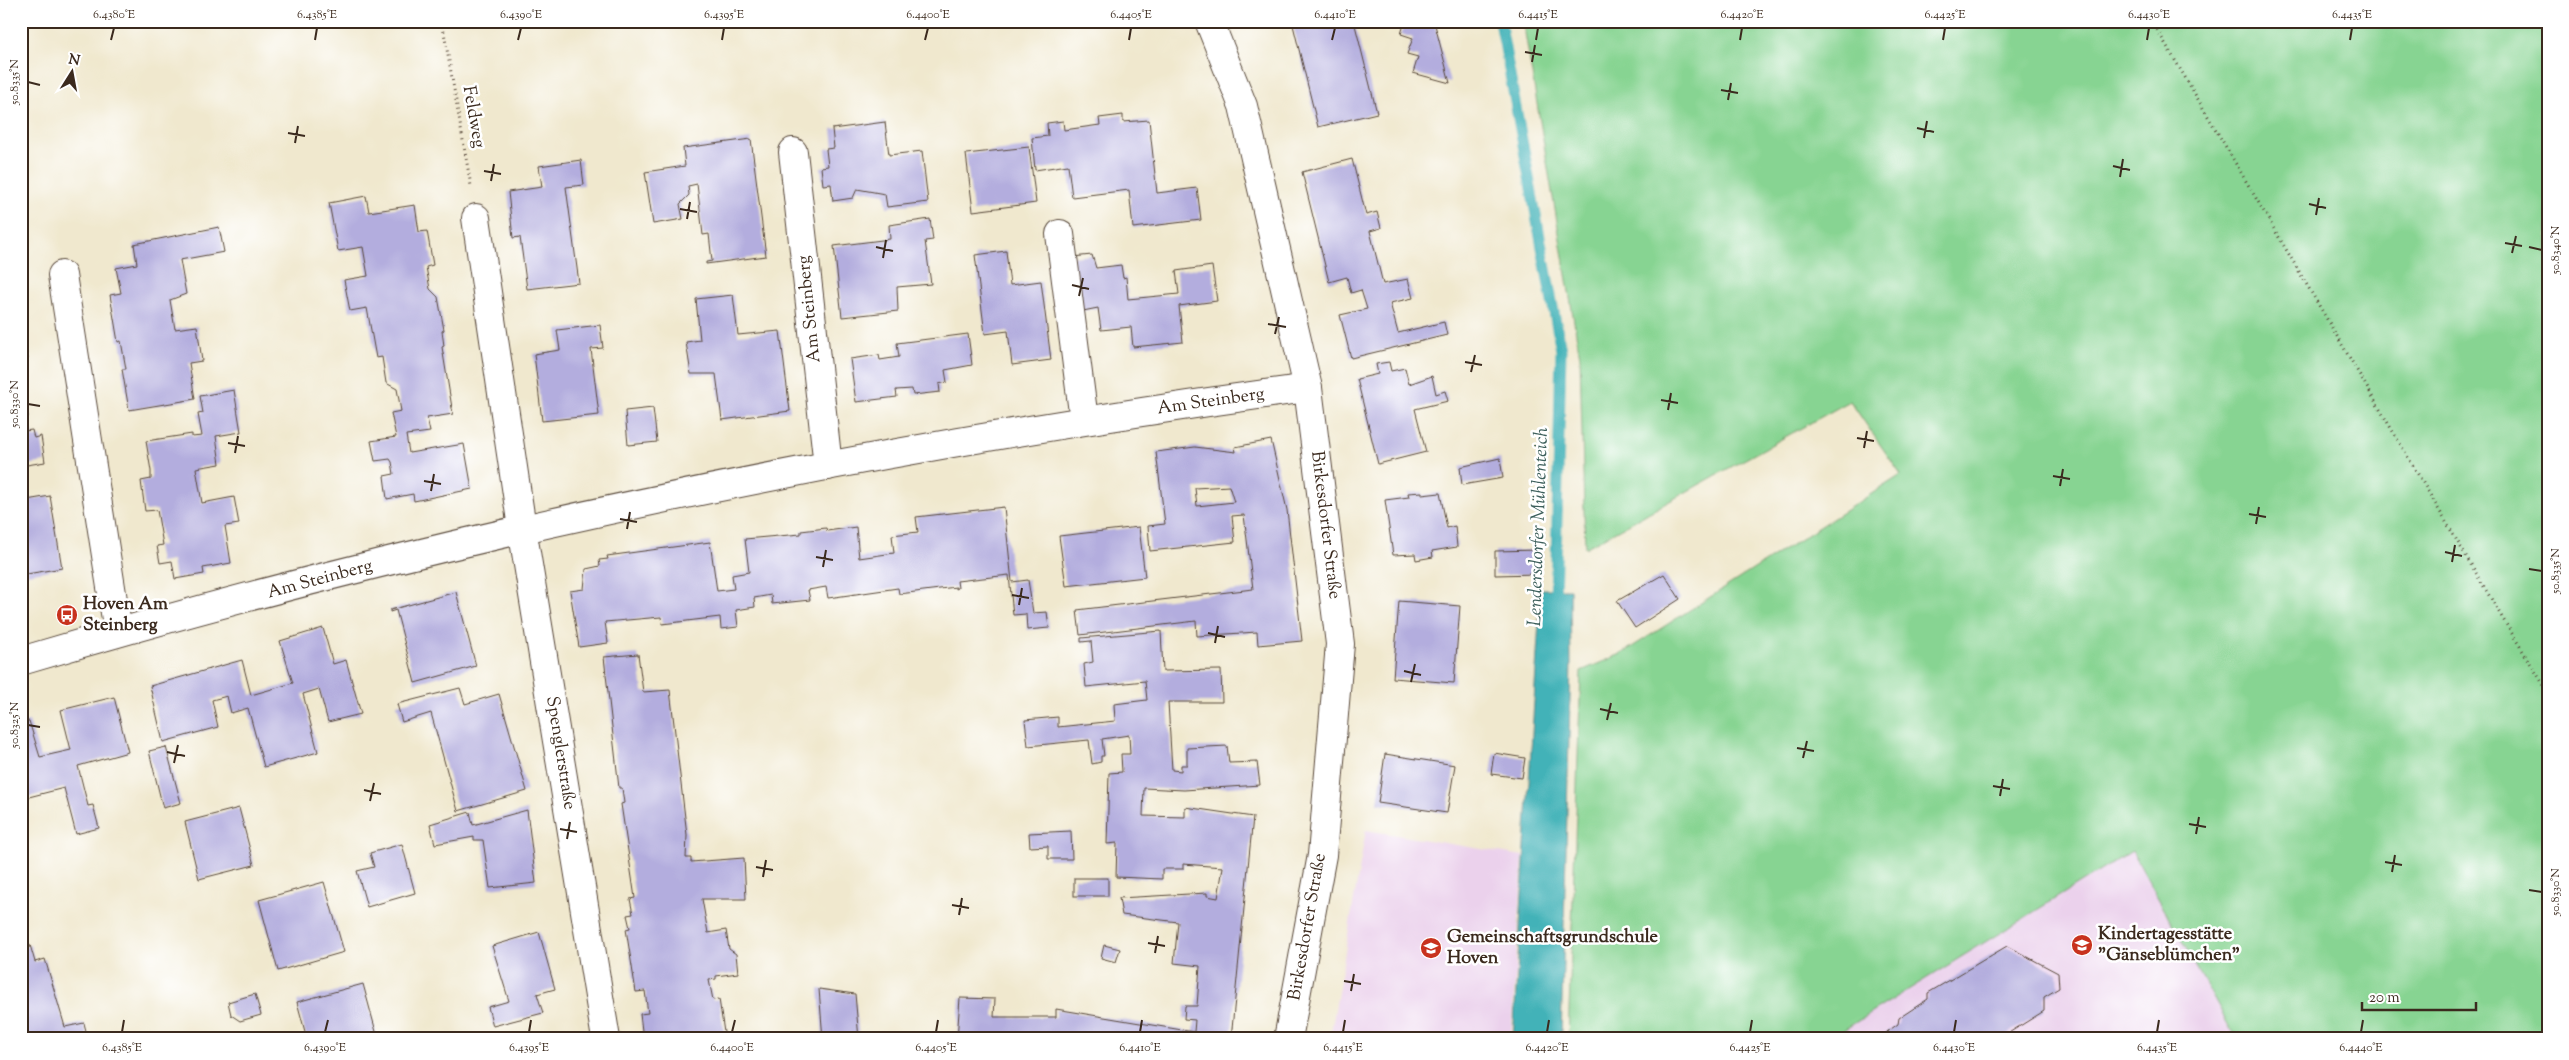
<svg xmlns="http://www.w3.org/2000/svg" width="2569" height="1060" viewBox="0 0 2569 1060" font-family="'Sorts Mill Goudy',serif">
  <rect width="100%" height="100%" fill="#fff"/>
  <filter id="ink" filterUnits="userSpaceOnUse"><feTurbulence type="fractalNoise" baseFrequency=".02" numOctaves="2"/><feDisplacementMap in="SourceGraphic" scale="10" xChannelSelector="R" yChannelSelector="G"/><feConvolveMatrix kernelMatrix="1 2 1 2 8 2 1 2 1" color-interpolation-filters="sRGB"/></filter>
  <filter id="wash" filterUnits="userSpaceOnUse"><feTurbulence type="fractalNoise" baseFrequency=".0096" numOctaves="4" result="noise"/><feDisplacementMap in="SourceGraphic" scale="20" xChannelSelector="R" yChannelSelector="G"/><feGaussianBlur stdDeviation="1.12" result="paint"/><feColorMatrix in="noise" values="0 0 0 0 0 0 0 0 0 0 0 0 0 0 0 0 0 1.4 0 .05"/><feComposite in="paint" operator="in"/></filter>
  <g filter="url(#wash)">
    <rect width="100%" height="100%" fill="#f0e8ce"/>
    <!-- built -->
    <g fill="#ebd1ec">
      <polygon points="1366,830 1523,856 1511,1039 1330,1039"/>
      <polygon points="2132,851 2236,1039 1829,1039"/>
    </g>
    <!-- green -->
    <polygon fill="#87d492" stroke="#617f58" points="1523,21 2548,21 2548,1039 2236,1039 2132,851 1829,1039 1568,1039 1581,671 1621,654 1901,475 1850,401 1585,548 1580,357"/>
    <!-- water -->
    <polygon fill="#42b2b8" stroke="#3e6e6b" points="1541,589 1570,589 1571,663 1561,1039 1513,1039"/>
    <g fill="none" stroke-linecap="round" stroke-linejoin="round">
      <!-- stream -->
      <polyline stroke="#42b2b8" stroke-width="11" points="1500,21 1561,350 1555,605"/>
    </g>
    <g id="blocks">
      <!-- building -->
      <g fill="#b3adde" fill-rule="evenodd">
        <polygon points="1292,21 1354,21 1377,113 1318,127"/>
        <polygon points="1405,21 1434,21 1450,83 1413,73 1418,57 1407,54 1413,38 1401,34"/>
        <polygon points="1123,115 1123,122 1149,120 1157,193 1197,188 1201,220 1133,228 1129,190 1072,197 1068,165 1035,170 1032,138 1048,136 1047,123 1063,121 1064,130 1100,125 1099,118"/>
        <polygon points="885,122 889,155 922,151 928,202 887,207 885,194 857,189 853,198 833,201 831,184 823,185 821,167 828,166 826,149 834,148 832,129"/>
        <polygon points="751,139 766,256 706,264 706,262 712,261 709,234 703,235 697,184 688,186 689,195 680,204 683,219 653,224 645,172 685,166 683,148"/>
        <polygon points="1029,147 1036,203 973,211 966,154"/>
        <polygon points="1352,159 1366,215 1377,212 1381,228 1370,231 1383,284 1408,279 1413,298 1390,303 1398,333 1444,322 1447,335 1351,358 1340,315 1367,309 1361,290 1351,293 1347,277 1329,282 1302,172"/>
        <polygon points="581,160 584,185 566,187 579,283 527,289 520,237 513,238 508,192 542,187 539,166"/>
        <polygon points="366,196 369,212 415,205 419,232 427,231 433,265 426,267 430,289 438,297 444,330 442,331 444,346 442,347 453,414 427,418 430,432 406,435 409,453 464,444 472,489 414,501 413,494 387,499 384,476 394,474 392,462 390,459 375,461 371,441 396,437 391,413 401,411 397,389 386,383 382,357 376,358 367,308 350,311 344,280 368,276 363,247 338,251 329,203"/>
        <polygon points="930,219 933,240 925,241 931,284 897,287 898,311 842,317 834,246 890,239 889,225"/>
        <polygon points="219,227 224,252 180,260 186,294 170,300 175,329 197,326 202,361 189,363 195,399 129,410 122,369 126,369 121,341 118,342 110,295 121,293 116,268 137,264 134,244"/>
        <polygon points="1006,251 1010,285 1041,281 1051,360 1012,365 1008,331 985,334 975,255"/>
        <polygon points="1092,255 1096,268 1121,265 1123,278 1126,277 1128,299 1179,294 1176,271 1212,266 1217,301 1179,306 1183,342 1133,347 1131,327 1101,330 1098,308 1078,312 1072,257"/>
        <polygon points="733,295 738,335 780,331 790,411 722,420 716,374 691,374 686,342 700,340 696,299"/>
        <polygon points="600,325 603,348 591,349 599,415 542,421 534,354 560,350 557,330"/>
        <polygon points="21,327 28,359 21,360"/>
        <polygon points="968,334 972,365 945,370 947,382 939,384 940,392 913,395 912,389 896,390 897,397 856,402 850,359 879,355 880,360 899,357 897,343"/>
        <polygon points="1389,362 1391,371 1405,368 1409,384 1432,376 1436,394 1445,391 1448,401 1415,409 1426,452 1378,464 1357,379 1378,374 1376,364"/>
        <polygon points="234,390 241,432 216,436 220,464 196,468 202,503 234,497 239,524 225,526 231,563 203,568 204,574 175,579 172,561 160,563 157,546 163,545 157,510 145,511 141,481 151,479 151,471 146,441 192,434 192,437 202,436 198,414 203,413 200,396"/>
        <polygon points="25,394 28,417 21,418 21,395"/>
        <polygon points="653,408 657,442 628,445 625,411"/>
        <polygon points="21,421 24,431 32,430 34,438 41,436 45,462 21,466"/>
        <path d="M1271 440 1287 510 1302 641 1258 645 1257 632 1197 636 1196 621 1080 635 1077 610 1253 589 1244 515 1232 516 1235 542 1150 551 1148 526 1165 524 1156 452 1195 447 1236 452 1235 447ZM1229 486 1234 502 1197 506 1195 488Z"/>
        <polygon points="1500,458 1503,478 1462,485 1460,467"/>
        <polygon points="1422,492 1422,495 1440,493 1447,528 1455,526 1457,547 1432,551 1433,557 1416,560 1415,554 1393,555 1385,500 1409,497 1408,493"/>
        <polygon points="50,496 62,568 21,575 21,501"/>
        <polygon points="1004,507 1012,582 1028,580 1033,613 1047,612 1049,628 1027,630 1026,614 1013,615 1009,575 957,581 958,588 956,589 956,587 899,594 898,588 828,598 826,587 808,590 810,600 772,604 771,595 754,598 755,607 736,610 738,627 721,629 720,617 662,624 661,617 605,622 608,643 579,647 570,591 584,589 586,569 600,566 599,560 608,559 607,556 710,542 717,591 734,589 732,575 749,572 745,539 801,534 801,531 826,528 827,531 856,527 859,558 894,553 892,535 918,532 916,517"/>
        <polygon points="1139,527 1145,577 1066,586 1059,536"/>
        <polygon points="1537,550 1537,574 1495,575 1495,551"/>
        <polygon points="1664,574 1680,599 1635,628 1617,601"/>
        <polygon points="456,592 476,666 415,683 396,610 390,612 390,610"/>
        <polygon points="1399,601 1460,606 1454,683 1393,678"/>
        <polygon points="323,628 333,664 346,660 361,714 328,722 319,689 303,694 318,752 264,767 248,708 231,713 227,696 212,700 218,727 163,742 150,686 242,660 251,695 293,683 280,641"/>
        <polygon points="1161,631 1163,671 1221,670 1222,702 1168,702 1172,770 1181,771 1181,765 1187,765 1187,748 1227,746 1229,763 1257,762 1260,785 1184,790 1144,788 1143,816 1185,817 1185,807 1253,817 1231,1039 957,1039 960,998 995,999 994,1017 1056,1017 1056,1009 1194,1032 1195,1020 1184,1019 1185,1006 1197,1006 1200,966 1174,963 1178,922 1122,915 1119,898 1207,893 1207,896 1218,898 1223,867 1183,864 1183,869 1162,869 1162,879 1116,877 1117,843 1107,844 1109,773 1122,772 1121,754 1130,754 1129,735 1102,739 1104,756 1101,756 1101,762 1092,764 1089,740 1028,746 1025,720 1058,717 1058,727 1115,721 1114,704 1147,700 1145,681 1086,687 1084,664 1093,662 1091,641 1081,642 1081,638"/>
        <polygon points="638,654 643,692 670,690 687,835 686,858 691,858 691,862 744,858 746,899 702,899 708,933 726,930 729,949 736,954 738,973 716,976 716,979 709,980 713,1000 719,999 725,1039 643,1039 640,1014 648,1013 645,991 636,992 626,929 630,928 627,915 633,914 630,899 635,898 621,804 624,803 622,788 619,788 604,657"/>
        <polygon points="460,688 465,704 499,694 527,791 458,811 431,713 402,722 397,704"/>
        <polygon points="114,697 128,752 78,766 88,806 93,805 99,828 76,834 64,788 21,799 21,723 29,721 40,757 71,750 61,710"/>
        <polygon points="166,747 181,803 163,808 149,751"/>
        <polygon points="1494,753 1525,758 1522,778 1491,774"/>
        <polygon points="1385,754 1455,765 1447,813 1378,803"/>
        <polygon points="239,808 254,865 199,879 185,822"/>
        <polygon points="527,810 536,883 490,888 483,840 474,840 474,837 435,844 430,824 470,812 473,825"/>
        <polygon points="1071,831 1072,859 1048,859 1048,846 1030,847 1029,833"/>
        <polygon points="402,844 415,893 367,907 357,871 374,867 370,853"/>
        <rect x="1074" y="878" width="34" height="18"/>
        <polygon points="324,882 344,952 278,971 259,900"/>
        <polygon points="539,932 555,989 537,994 543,1013 493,1026 488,1007 509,1001 492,946"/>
        <polygon points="30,945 35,962 45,959 65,1027 84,1023 88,1039 21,1039 21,948"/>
        <polygon points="1104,945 1120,949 1116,962 1101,958"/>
        <polygon points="2007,946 2058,973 2059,988 2044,997 2044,1011 1999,1039 1877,1039 1898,1024 1899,1018 1928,999 1928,993"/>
        <polygon points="363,984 378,1039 307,1039 297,1002"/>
        <polygon points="819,989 855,994 859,1039 823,1039"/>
        <polygon points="255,994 261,1015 240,1021 231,1015 228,1002"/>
      </g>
    </g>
  </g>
  <g filter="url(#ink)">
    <use href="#blocks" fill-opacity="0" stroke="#564638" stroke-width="1"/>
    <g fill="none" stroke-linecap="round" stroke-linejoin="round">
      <!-- minor casing -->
      <g stroke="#564638" stroke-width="30">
        <g id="minor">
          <polyline points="793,152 828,466"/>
          <polyline points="476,218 522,528 606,1039"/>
          <polyline points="1060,234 1084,420"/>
          <polyline points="62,275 118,632"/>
          <path d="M21 661C441 535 874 447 1308 388"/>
        </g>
      </g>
      <!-- major casing -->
      <g stroke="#564638" stroke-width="30">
        <polyline id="major" points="1209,21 1243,106 1308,388 1340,644 1322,855 1288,1039"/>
      </g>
      <!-- path -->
      <g stroke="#564638" stroke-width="3" stroke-dasharray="1 4" stroke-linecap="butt">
        <polyline points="442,21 471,186"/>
        <polyline points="2152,21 2503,619 2548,692"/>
      </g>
      <!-- minor -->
      <use href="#minor" stroke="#fff" stroke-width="28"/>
      <!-- major -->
      <use href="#major" stroke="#fff" stroke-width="28"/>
    </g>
  </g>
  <!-- ticks -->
  <path fill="none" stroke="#3b2a1e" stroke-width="2" d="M111 40 114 28M315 40 317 28M518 40 521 28M722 40 724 28M925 40 928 28M1129 40 1131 28M1332 40 1335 28M1536 40 1538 28M1740 40 1742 28M1943 40 1945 28M2147 40 2149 28M2350 40 2352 28M1525 52 1542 55M1532 62 1535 45M28 82 40 85M1721 90 1738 93M1728 100 1731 83M1917 128 1934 132M288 133 305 136M1924 138 1927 121M295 143 298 126M2113 166 2130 170M484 171 501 174M2120 177 2123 159M491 181 494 164M2309 204 2326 208M680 209 697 212M2316 215 2319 198M687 219 690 202M2505 243 2522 246M876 247 893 251M2529 247 2542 250M2512 253 2516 236M883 258 886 240M1072 285 1089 289M1079 296 1083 278M1268 324 1286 327M1275 334 1279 317M1465 362 1482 365M1471 372 1475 355M1661 400 1678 403M28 404 40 406M1668 410 1671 393M1857 438 1874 441M228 443 245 446M1864 448 1867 431M235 453 238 436M2053 476 2070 479M424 481 441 484M2060 486 2063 469M431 491 434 474M2249 514 2266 517M620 519 637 522M2256 524 2259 507M627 529 630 512M2445 552 2462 556M816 557 833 560M2452 562 2455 545M823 567 826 550M2529 569 2542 571M1012 595 1029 598M1019 605 1022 588M1208 633 1225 637M1215 643 1218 626M1404 671 1421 675M1411 682 1415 664M1600 709 1618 713M1607 720 1611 703M28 725 40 727M1797 748 1814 751M167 752 185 756M1803 758 1807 741M174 763 178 745M1993 786 2010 789M364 790 381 794M2000 796 2003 779M370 801 374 783M2189 824 2206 827M560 829 577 832M2196 834 2199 817M567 839 570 822M2385 862 2402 865M756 867 773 870M2392 872 2395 855M763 877 766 860M2529 890 2542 892M952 905 969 908M959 915 962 898M1148 943 1165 946M1155 953 1158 936M1344 981 1361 984M1351 991 1354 974M122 1032 124 1020M325 1032 328 1020M529 1032 531 1020M732 1032 735 1020M936 1032 938 1020M1140 1032 1142 1020M1343 1032 1345 1020M1547 1032 1549 1020M1750 1032 1752 1020M1954 1032 1956 1020M2157 1032 2159 1020M2361 1032 2363 1020"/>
  <!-- icons -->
  <defs>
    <g id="bus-disc" transform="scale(1.125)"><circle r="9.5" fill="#c8321e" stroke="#fff"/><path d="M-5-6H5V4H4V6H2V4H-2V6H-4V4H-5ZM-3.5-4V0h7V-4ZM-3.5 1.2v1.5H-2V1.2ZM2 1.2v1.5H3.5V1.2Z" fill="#fff"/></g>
    <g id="school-disc" transform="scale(1.125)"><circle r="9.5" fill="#c8321e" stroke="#fff"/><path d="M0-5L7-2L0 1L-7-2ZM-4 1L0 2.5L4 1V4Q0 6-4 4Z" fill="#fff"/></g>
  </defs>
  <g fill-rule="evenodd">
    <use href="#bus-disc" x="67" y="615"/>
    <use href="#school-disc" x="2082" y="945"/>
    <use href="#school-disc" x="1431" y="948"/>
  </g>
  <g text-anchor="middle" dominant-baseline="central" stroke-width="5" stroke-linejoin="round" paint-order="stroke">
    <!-- street labels -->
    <g font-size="18" fill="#3b2a1e" stroke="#fff">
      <text transform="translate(473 117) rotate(80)">Feldweg</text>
      <text transform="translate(810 309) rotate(-96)">Am Steinberg</text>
      <text transform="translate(1211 402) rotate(-8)">Am Steinberg</text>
      <text transform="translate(1325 525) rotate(83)">Birkesdorfer Straße</text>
      <text transform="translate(320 580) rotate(-15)">Am Steinberg</text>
      <text transform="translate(560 753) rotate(81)">Spenglerstraße</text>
      <text transform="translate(1308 927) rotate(-80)">Birkesdorfer Straße</text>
    </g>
    <!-- poi labels -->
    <g font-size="18" font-weight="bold" fill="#3b2a1e" stroke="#fff" text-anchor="start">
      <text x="83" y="605">Hoven Am<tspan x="83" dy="21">Steinberg</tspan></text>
      <text x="2098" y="935">Kindertagesstätte<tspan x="2098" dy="21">"Gänseblümchen"</tspan></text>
      <text x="1447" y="938">Gemeinschaftsgrundschule<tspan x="1447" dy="21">Hoven</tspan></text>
    </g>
    <!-- water labels -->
    <g font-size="19" font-style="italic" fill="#3e605c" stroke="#fff">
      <text transform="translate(1539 527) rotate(-88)">Lendersdorfer Mühlenteich</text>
    </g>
  </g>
  <!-- margin -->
  <rect width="2569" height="1060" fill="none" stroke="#fff" stroke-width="55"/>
  <!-- north arrow -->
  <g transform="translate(72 72) rotate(11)" stroke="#ffffff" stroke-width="4" paint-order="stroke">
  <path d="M0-4L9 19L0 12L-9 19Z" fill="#3b2a1e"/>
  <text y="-8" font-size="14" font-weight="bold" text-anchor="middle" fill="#3b2a1e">N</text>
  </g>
  <!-- scale -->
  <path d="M2362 1002v8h114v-8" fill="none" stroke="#3b2a1e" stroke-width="2.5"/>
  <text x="2369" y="1002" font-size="15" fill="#3b2a1e" stroke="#ffffff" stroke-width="4" paint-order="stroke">20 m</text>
  <rect x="28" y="28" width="2514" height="1004" fill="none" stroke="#3b2a1e" stroke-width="2"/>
  <g font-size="12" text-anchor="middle" fill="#3b2a1e">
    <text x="114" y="18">6.4380°E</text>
    <text x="317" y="18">6.4385°E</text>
    <text x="521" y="18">6.4390°E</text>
    <text x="724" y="18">6.4395°E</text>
    <text x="928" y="18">6.4400°E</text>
    <text x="1131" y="18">6.4405°E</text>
    <text x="1335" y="18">6.4410°E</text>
    <text x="1538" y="18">6.4415°E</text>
    <text x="1742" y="18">6.4420°E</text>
    <text x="1945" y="18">6.4425°E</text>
    <text x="2149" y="18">6.4430°E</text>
    <text x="2352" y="18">6.4435°E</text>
    <text transform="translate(14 82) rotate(-90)" y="4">50.8335°N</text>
    <text transform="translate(2555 250) rotate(-90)" y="4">50.8340°N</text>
    <text transform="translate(14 404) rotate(-90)" y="4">50.8330°N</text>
    <text transform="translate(2555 571) rotate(-90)" y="4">50.8335°N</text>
    <text transform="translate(14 725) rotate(-90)" y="4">50.8325°N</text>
    <text transform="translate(2555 892) rotate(-90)" y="4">50.8330°N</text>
    <text x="122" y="1051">6.4385°E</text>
    <text x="325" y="1051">6.4390°E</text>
    <text x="529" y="1051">6.4395°E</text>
    <text x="732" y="1051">6.4400°E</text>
    <text x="936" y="1051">6.4405°E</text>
    <text x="1140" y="1051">6.4410°E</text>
    <text x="1343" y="1051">6.4415°E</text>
    <text x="1547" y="1051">6.4420°E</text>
    <text x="1750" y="1051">6.4425°E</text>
    <text x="1954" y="1051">6.4430°E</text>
    <text x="2157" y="1051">6.4435°E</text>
    <text x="2361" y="1051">6.4440°E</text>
  </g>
</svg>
